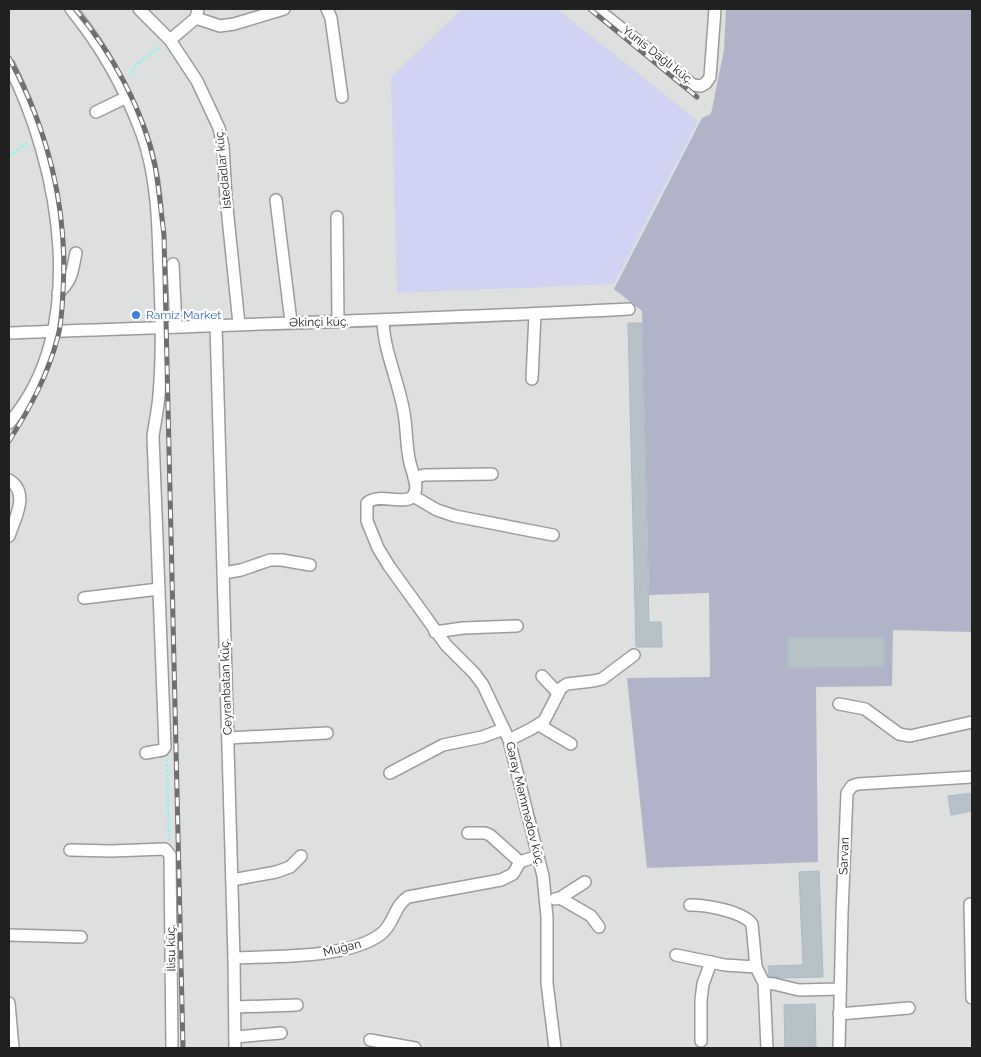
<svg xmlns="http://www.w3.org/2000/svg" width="981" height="1057" viewBox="0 0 981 1057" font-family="Raleway,sans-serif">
  <rect width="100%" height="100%" fill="#e7ecf2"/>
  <!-- residential -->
  <rect fill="#dedfdf" x="9" y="9" width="963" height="1039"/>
  <!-- construction -->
  <polygon fill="#b1b4c8" points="726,9 972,9 972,632 893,630 892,686 816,687 818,862 647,868 627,678 710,677 709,593 649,595 642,311 614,289 702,118 711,114 724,50"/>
  <!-- farmland -->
  <polygon fill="#d1d3f2" points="462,9 557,9 698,121 614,284 397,293 391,77"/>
  <!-- building -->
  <g fill="#b6c2c8" stroke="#a8bcc6">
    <polygon points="628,323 642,323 649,622 661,622 662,647 636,647"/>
    <polygon points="788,637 884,637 884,667 788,668"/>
    <polygon points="972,793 972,811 951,815 948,796"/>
    <polygon points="819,871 823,977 781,978 769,976 768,966 803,965 799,872"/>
    <polygon points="815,1004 816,1048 785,1048 784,1005"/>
  </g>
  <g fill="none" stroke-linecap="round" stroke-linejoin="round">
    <!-- street casing -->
    <g stroke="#9b9b9b" stroke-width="14">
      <g id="street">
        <path d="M71 9C102 47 125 88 142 134 156 173 158 217 159 258 161 303 163 349 159 395 158 409 155 422 153 436L165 747 163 750 146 753"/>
        <polyline points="139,9 170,40"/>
        <polyline points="198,9 196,18 170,40 197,81 219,128 223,146 226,198 239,324"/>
        <polyline points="327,9 331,18 342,97"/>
        <polyline points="597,9 693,85 701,86 706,83 710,77 715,9"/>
        <polyline points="196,18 220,26 234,24 284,9"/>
        <path d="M9 65C60 166 91 330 9 423"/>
        <polyline points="96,112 127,97"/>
        <polyline points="276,200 291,322"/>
        <polyline points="337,217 338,321"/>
        <polyline points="173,264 176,326"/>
        <path d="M58 293C73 280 72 271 76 253"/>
        <path d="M383 321C384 352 399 382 404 413 407 430 406 447 410 463 412 472 420 487 413 496 405 506 379 492 367 503V521L378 548 389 566 446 645 474 673 483 685 509 740 543 876 547 917V983L555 1048"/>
        <polyline points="216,325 234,958 235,1048"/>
        <path d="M9 333C216 325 422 320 629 309"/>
        <polyline points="532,379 535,314"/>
        <polyline points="414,478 424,475 492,474"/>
        <path d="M9 480C30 493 15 518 9 536"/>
        <polyline points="413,496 437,510 455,516 553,535"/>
        <polyline points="223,573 241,570 270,560 282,560 310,565"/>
        <polyline points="84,598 159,589"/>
        <polyline points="435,632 463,628 517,626"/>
        <polyline points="542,676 557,692"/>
        <polyline points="839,704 865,709 899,734 910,736 972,722"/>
        <polyline points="539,725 571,744"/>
        <polyline points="228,738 327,733"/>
        <polyline points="509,740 531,729 544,721 561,688 567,684 593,681 602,679 634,655"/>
        <polyline points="390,773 443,745 482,737 504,729"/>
        <polyline points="468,833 485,833 490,835 520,862"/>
        <polyline points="70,850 111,851 165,849 170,855 172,1048"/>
        <polyline points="232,880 276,872 290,867 301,856"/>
        <polyline points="560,898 591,916 599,927"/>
        <polyline points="555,899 560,898 585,882"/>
        <polyline points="970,904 972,998"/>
        <path d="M690 905C706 905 742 911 752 924L756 967 764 983 767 1048"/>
        <polyline points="9,935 81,937"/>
        <polyline points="676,955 725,965 756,967"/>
        <path d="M234 958C275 956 348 959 381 934 395 923 393 907 408 897L501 880 513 874 520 862 537 856"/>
        <polyline points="764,983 774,984 799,990 840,989"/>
        <polyline points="9,1003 13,1048"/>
        <polyline points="235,1007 297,1005"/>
        <polyline points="839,1014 909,1008"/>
        <polyline points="235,1037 281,1033"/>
        <polyline points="370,1040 415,1048"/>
        <polyline points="701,1041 701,1000 703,984 711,962"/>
        <polyline points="839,1048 842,913 847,793 852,786 858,784 972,777"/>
      </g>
    </g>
    <!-- path -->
    <g stroke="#6bfffc" stroke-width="2" stroke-dasharray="2.5 2.5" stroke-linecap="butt">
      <path d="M130 76C133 63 152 54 162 46"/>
      <polyline points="9,156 28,143"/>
      <polyline points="167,759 169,840"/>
    </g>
    <!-- street -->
    <use href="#street" stroke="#fff" stroke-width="11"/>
    <!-- rail casing -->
    <g stroke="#6f6f6f" stroke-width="5">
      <g id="rail">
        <path d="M75 9C112 53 143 109 155 166 159 188 161 212 164 235L183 1048"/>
        <polyline points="590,9 697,97"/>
        <path d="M9 58C48 129 68 209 63 291 62 306 62 321 58 336 48 375 30 408 9 441"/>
      </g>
    </g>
    <!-- rail -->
    <use href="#rail" stroke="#fff" stroke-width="3" stroke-dasharray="9" stroke-linecap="butt"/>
  </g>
  <!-- markers -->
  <circle fill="#3f7fe0" stroke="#fff" stroke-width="2" cx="136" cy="315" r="5"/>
  <g text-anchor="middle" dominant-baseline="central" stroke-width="4.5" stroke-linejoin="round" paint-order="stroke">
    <!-- street labels -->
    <g font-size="12" fill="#212121" stroke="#fff">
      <text transform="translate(658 55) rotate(38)">Yunis Dağlı küç.</text>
      <text transform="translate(223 169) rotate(-96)">İstedadlar küç.</text>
      <text transform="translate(319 322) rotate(-1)">Əkinçi küç.</text>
      <text transform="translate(226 687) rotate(-92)">Ceyranbatan küç.</text>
      <text transform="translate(525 804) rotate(76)">Gəray Məmmədov küç.</text>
      <text transform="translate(844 856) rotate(-88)">Sarvan</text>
      <text transform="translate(171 948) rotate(-91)">İlisu küç.</text>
      <text transform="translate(342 948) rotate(-14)">Muğan</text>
    </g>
    <!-- shop labels -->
    <g font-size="12" fill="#366cbe" stroke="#fff" text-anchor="start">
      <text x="146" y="315">Ramiz Market</text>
    </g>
  </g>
  <!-- border -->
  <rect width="981" height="1057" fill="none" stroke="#212121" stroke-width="20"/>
</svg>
